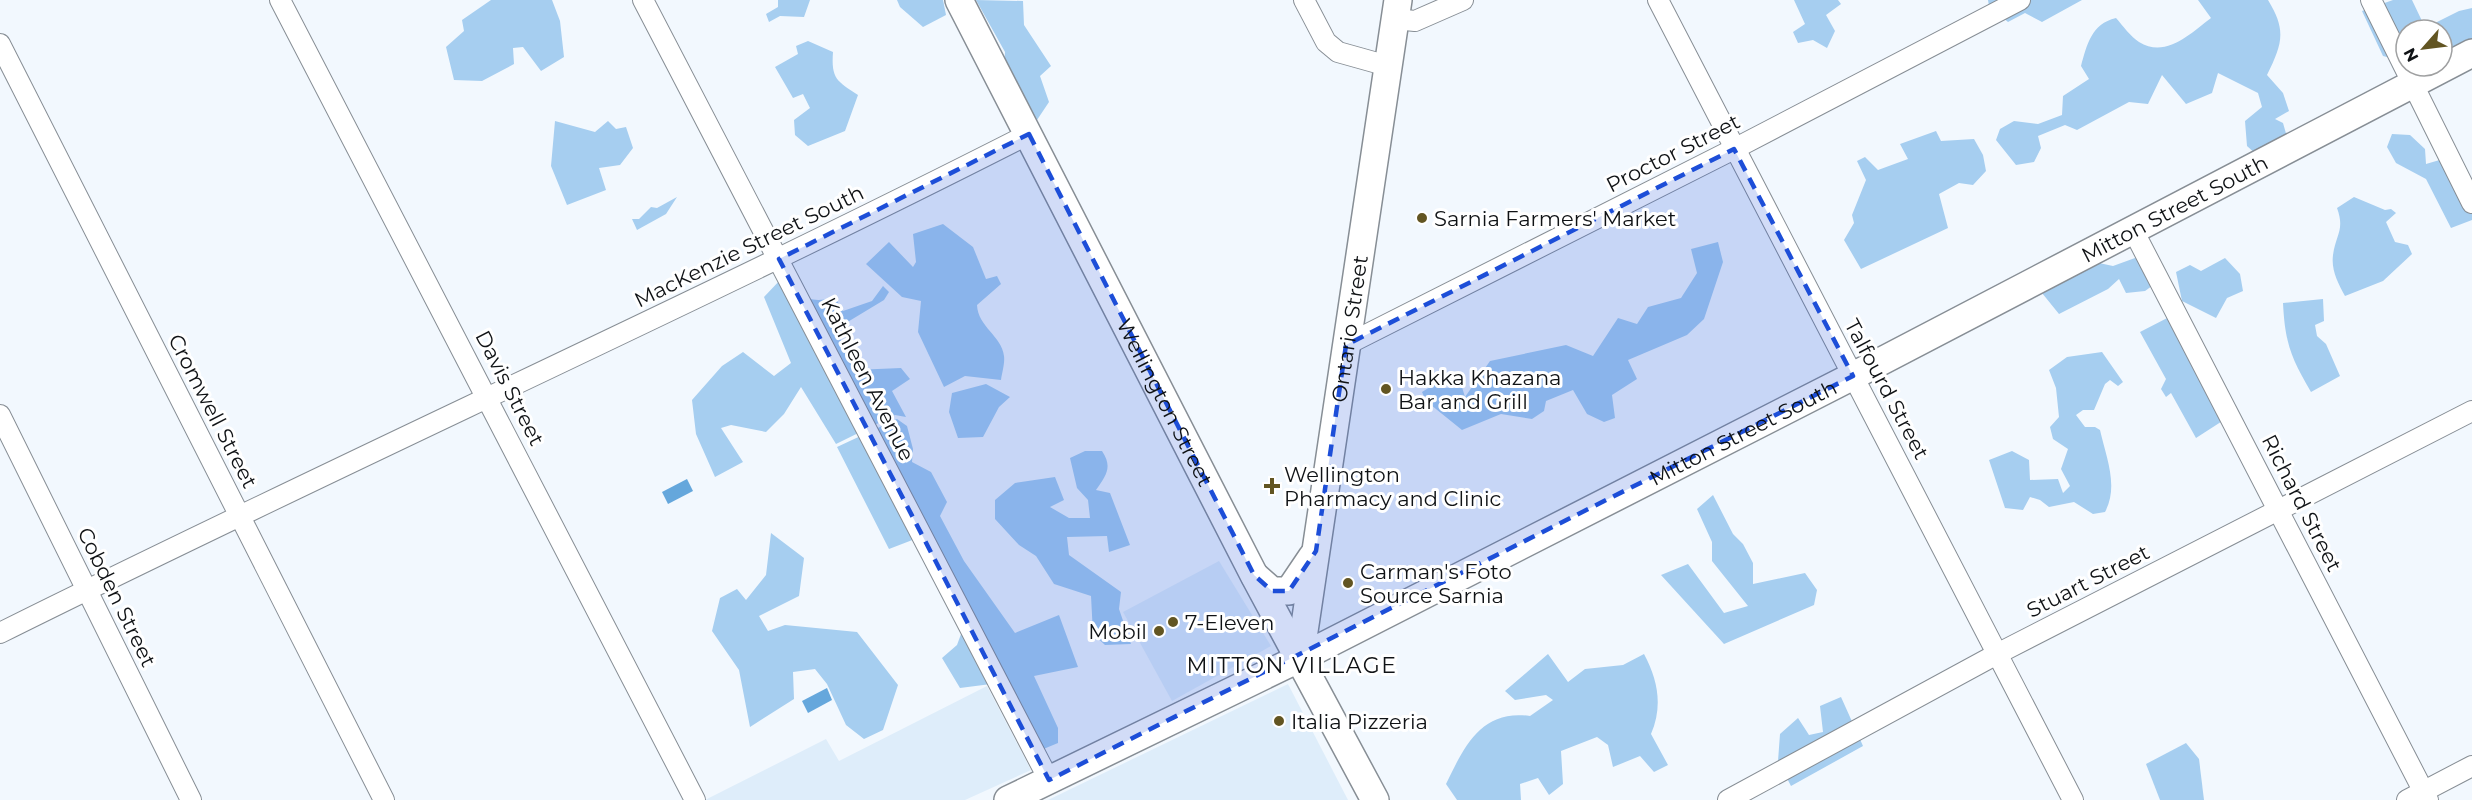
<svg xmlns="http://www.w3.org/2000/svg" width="2472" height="800" viewBox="0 0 2472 800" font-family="Montserrat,sans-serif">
  <rect width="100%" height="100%" fill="#f2f8fe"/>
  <!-- built -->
  <g fill="#deedfa">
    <polygon points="1219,561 1271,646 1172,701 1123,612"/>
    <polygon points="1288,684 1348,800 1048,800"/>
    <polygon points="987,686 1031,770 965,800 705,800 826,739 839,761"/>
  </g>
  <!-- green -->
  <g fill="#a6cef0">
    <polygon points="491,0 552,0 560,21 564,57 541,71 523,47 513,48 514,64 482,81 454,80 446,47 464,31 462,20"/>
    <polygon points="778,0 810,0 804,17 780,16 769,22 766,14 778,7"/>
    <polygon points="897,0 943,0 946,15 923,27 900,7"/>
    <polygon points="976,0 1023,1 1024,25 1051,66 1040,76 1049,102 1033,126 1004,71 1005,52"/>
    <polygon points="1794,0 1838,0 1841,4 1826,15 1835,31 1827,48 1813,40 1798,43 1793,32 1805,24"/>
    <polygon points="1988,0 2082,0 2042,22 2025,13 2008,22 1989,6"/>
    <path d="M2198 0H2268C2287 31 2282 44 2267 75L2283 93 2289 111 2275 119 2283 123 2287 137 2258 156 2247 146 2245 121 2262 107 2258 93 2218 73 2212 93 2186 104 2162 75 2148 104 2129 102 2077 130 2065 125 2038 136 2041 148 2034 162 2016 165 1996 140 2000 129 2014 121 2038 124 2062 115 2063 96 2089 79 2081 66C2087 45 2091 24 2116 18 2123 26 2131 37 2139 42 2166 59 2191 33 2211 18Z"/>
    <polygon points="2393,0 2412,0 2422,21 2429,26 2459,11 2472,8 2472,51 2446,64 2442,30 2406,30 2406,62 2383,56 2362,11"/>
    <path d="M808 41 833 52C831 79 837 81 858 95L845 131 808 146 795 135 794 120 810 108 803 94 793 98 775 67 798 54 796 46Z"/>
    <polygon points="555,121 595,132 608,121 616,129 626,127 633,148 620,165 599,168 606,190 567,205 551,166"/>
    <polygon points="1936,131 1941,141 1974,139 1983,155 1986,171 1973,185 1959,183 1939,194 1948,228 1861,269 1844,240 1854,223 1852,215 1866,180 1857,161 1865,157 1878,170 1908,159 1900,144"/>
    <polygon points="2392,134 2410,135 2425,149 2426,164 2443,159 2472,202 2472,220 2451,228 2426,179 2396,163 2387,147"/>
    <polygon points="677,197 666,214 637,230 632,219 639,219 651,207 657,208"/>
    <path d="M2354 197 2385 210 2391 209 2396 213 2386 222 2395 242 2408 245 2412 254 2383 281 2345 296C2338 283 2331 270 2333 255 2336 234 2345 230 2337 208Z"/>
    <path d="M943 224 973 247 986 279 997 276 1001 284 977 305C978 327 1002 336 1004 356 1005 363 1002 373 1001 380L965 376 944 387 918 332 921 301 902 297 866 264 889 242 913 267 916 262 913 234Z"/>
    <polygon points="1718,242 1723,262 1704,319 1687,335 1628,360 1637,379 1612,395 1615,418 1604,422 1587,414 1573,390 1546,401 1544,411 1532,419 1501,414 1462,430 1426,401 1422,392 1438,382 1444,388 1462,387 1465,397 1490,361 1566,345 1593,356 1618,318 1637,324 1648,307 1681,298 1697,273 1691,249"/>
    <polygon points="2135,258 2155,266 2163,278 2145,291 2126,293 2119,279 2108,289 2059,314 2042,293 2054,282 2099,263 2113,266"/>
    <polygon points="2225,258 2240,274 2243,291 2227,298 2216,318 2182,301 2176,272 2190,265 2201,271"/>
    <path d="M782 278C798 296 810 305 835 297L843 311 872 301 883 286 889 292 884 300 836 329 854 370 901 368 910 379 892 391 906 417 895 415 836 444 801 387 784 414 766 432 731 425 721 428 743 462 715 477 696 434 692 400 722 366 743 352 774 376 791 363 764 297Z"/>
    <path d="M2323 299 2324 321 2315 325 2317 336 2326 344 2340 376 2311 392C2291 358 2285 343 2283 303Z"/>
    <polygon points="2175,314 2227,418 2196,438 2171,393 2166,397 2161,389 2166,379 2140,332"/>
    <path d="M2102 352 2123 382 2118 386 2110 380 2105 384 2094 410H2083L2076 415 2085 427H2095L2100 430C2106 457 2119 486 2105 512L2093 514 2074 502 2049 507 2040 500 2030 497 2023 510 2005 508 1989 460 2012 451 2029 460 2030 480 2058 479 2063 493 2070 486 2061 469 2068 449 2053 439 2050 427 2059 417 2056 388 2049 370 2067 357Z"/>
    <polygon points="986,384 1010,397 999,407 983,437 958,438 949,412 952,393"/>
    <polygon points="897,419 907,426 913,449 912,462 931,472 947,502 940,516 964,561 1015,633 1059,615 1078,667 1034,676 1058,728 1058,743 1029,755 991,684 960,688 942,658 957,645 964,626 928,534 889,549 837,447"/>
    <path d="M1085 451H1102C1113 467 1106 476 1096 490L1110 493 1130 545 1109 552 1107 536 1067 537 1069 555 1121 592 1119 609 1131 644 1105 645 1093 634 1091 596 1054 584 1036 556 1019 545 995 519V500L1015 483 1055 477 1064 500 1050 507 1069 518H1090L1088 500 1077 488 1070 458Z"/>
    <polygon points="1713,495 1733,534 1743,544 1753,563 1753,584 1805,573 1817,590 1814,605 1724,644 1661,575 1688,564 1724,613 1748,606 1712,561 1712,542 1697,509"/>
    <polygon points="771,533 804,558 799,596 759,616 768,631 785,625 857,632 898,685 883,730 864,739 846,725 827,684 815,669 793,672 794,699 750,727 739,670 712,631 720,598 737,589 746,600 766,575"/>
    <path d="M1548 654 1568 682 1585 669 1623 665 1644 654C1658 680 1663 706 1651 734L1668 765 1654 772 1640 756 1613 767 1608 745 1597 737 1561 751 1563 784 1549 795 1538 778 1520 784 1521 800H1457L1446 784C1464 747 1481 709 1530 716L1553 700 1546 695 1515 700 1505 691Z"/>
    <polygon points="1841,697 1863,746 1791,786 1778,761 1780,734 1798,718 1809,735 1823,732 1820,706"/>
    <polygon points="2186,743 2199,759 2204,800 2160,800 2146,764"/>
  </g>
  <!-- water -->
  <g fill="#65a7dc">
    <polygon points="687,479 693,491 668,504 662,492"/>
    <polygon points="827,688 832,700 808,713 802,701"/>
  </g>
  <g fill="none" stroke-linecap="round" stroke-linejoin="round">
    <!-- street casing -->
    <g stroke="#878e95" stroke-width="22">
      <g id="street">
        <polyline points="280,0 695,800"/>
        <polyline points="643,0 1049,780"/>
        <polyline points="1304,0 1326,42 1338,52 1388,66"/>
        <polyline points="1658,0 2073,800"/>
        <polyline points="2371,0 2472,203"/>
        <polyline points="1395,19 1415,21 1463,0"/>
        <polyline points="0,44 384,800"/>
        <polyline points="2132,228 2428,800"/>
        <polyline points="1346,345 1734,149 2020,0"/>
        <polyline points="0,415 191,800"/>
        <path d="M0 633C341 463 689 307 1029 134"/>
        <polyline points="1728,800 1997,654 2472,411"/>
        <polyline points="2407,800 2472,766"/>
      </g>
    </g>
    <!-- secondary casing -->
    <g stroke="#878e95" stroke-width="30">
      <g id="secondary">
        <path id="s1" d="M959 0 1254 575 1375 800"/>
        <polyline points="1255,576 1272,591 1289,591 1312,557"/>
        <path id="s2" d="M1300 658 1398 0"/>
        <path id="s3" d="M1008 800 1300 658 1853 376 2472 53"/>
      </g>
    </g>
    <!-- street -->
    <use href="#street" stroke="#fff" stroke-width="20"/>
    <!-- secondary -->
    <use href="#secondary" stroke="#fff" stroke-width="27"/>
  </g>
  <!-- marked area -->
  <path fill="#1d4ed8" fill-opacity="0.2" stroke="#1d4ed8" stroke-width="4.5" stroke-dasharray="12 8" stroke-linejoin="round" d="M1029 134 1254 575 1272 591H1289L1316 551 1346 345 1734 149 1853 376 1049 780 779 259Z"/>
  <!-- markers -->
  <g fill="#625522" stroke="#fff" stroke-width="2">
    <circle cx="1422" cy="218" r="6"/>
    <circle cx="1386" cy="389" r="6"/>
    <path d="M1269 477h6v6h6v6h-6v6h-6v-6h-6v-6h6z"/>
    <circle cx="1348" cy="583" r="6"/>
    <circle cx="1173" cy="622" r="6"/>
    <circle cx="1159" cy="631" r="6"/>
    <circle cx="1279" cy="721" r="6"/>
  </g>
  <g text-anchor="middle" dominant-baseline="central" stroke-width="6" stroke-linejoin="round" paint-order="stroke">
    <!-- street labels -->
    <g font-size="21" fill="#0f1215" stroke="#fff">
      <text transform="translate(1673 153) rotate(-27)">Proctor Street</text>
      <text stroke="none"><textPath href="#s3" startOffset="1308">Mitton Street South</textPath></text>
      <text transform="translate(749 246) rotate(-26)">MacKenzie Street South</text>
      <text stroke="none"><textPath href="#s2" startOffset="333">Ontario Street</textPath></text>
      <text transform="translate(868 379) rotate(63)">Kathleen Avenue</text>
      <text transform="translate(510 388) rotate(63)">Davis Street</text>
      <text transform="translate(1887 389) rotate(62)">Talfourd Street</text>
      <text stroke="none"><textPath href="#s1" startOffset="452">Wellington Street</textPath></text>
      <text transform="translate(213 411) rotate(63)">Cromwell Street</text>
      <text stroke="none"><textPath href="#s3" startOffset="822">Mitton Street South</textPath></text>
      <text transform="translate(2302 503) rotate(63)">Richard Street</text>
      <text transform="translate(2088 581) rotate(-27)">Stuart Street</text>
      <text transform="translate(117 597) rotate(64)">Cobden Street</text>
    </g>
    <!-- poi labels -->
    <g font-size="21" fill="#0f1215" stroke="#fff" text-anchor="start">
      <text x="1434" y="218">Sarnia Farmers' Market</text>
      <text x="1398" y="377">Hakka Khazana<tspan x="1398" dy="24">Bar and Grill</tspan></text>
      <text x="1284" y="474">Wellington<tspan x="1284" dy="24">Pharmacy and Clinic</tspan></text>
      <text x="1360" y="571">Carman's Foto<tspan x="1360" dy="24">Source Sarnia</tspan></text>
      <text x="1185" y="622">7-Eleven</text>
      <text x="1147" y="631" text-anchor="end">Mobil</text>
      <text x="1291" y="721">Italia Pizzeria</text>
    </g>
    <!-- neighbourhood labels -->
    <g font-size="22" letter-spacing="1.5" fill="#0f1215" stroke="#fff">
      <text x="1292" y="665">MITTON VILLAGE</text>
    </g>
  </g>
  <!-- north arrow -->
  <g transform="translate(2424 48) rotate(242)"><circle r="28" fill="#ffffff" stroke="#9fa0a1" stroke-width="1.5"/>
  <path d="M0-4.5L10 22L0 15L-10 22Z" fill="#625522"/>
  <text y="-9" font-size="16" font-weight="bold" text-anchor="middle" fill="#0f1215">N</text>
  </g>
</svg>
